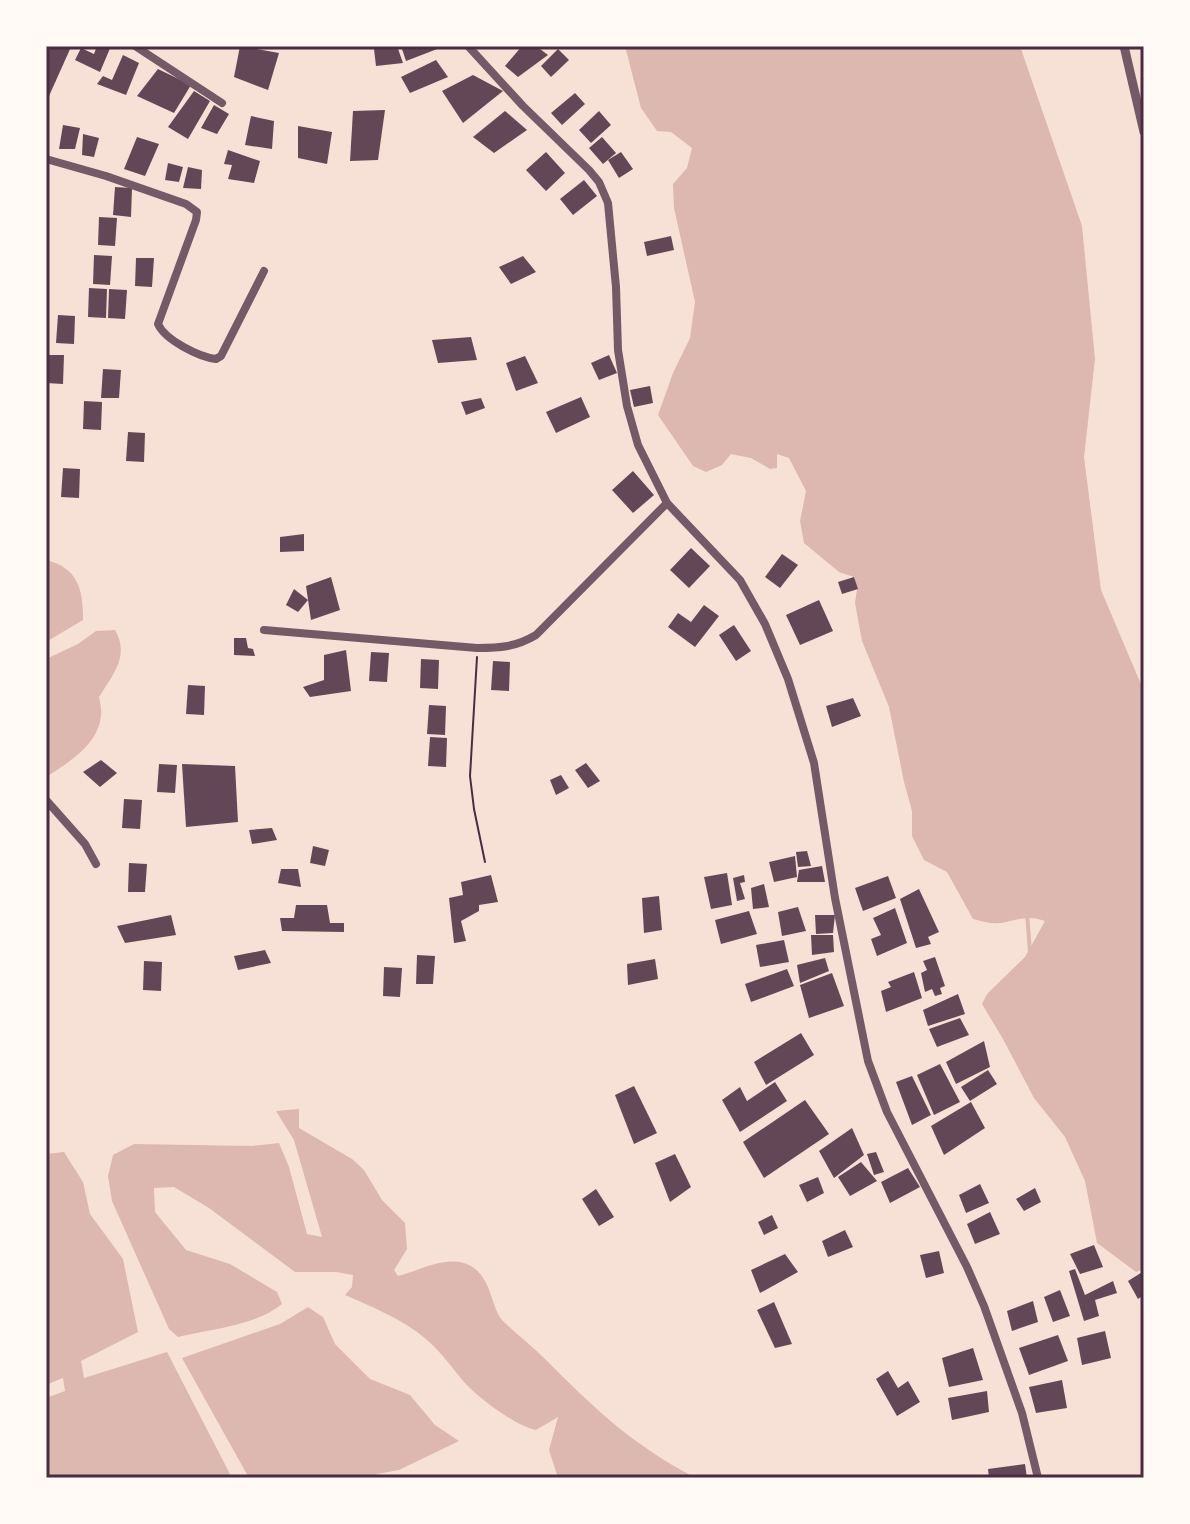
<svg xmlns="http://www.w3.org/2000/svg" width="1190" height="1524" viewBox="0 0 1190 1524" font-family="'Roboto Condensed',sans-serif">
  <rect width="100%" height="100%" fill="#f7e1d7"/>
  <!-- water -->
  <g fill="#dcb8b0">
    <path d="M625 46H1020L1082 226 1095 359 1084 457 1101 590 1143 689 1144 1269 1136 1272 1097 1243 1085 1181 1065 1137 1034 1098 1003 1039 982 1004 987 994 1025 957 1045 921C1030 915 1020 919 1006 922 995 925 984 922 973 919L947 872 924 860 912 836V811L904 782 889 707 862 641 855 603 857 589 854 577 839 572 804 543 800 521 806 491 789 458 777 454V468L770 469 751 458 731 454 722 465 706 472 693 466 658 415 673 373 690 338 695 302 674 208 673 184 687 168 692 148 671 132 657 131 641 108Z"/>
    <path d="M46 560C78 568 83 589 83 620L46 642Z"/>
    <path d="M115 630C130 656 113 674 99 697 100 702 102 710 101 716 98 745 68 763 46 777V659L78 644 96 631Z"/>
    <path d="M299 1109V1128L352 1159 364 1170 382 1200 405 1223 407 1249 394 1270 398 1276C422 1270 451 1252 474 1268 492 1281 491 1308 503 1321 516 1334 531 1345 544 1358 594 1408 632 1445 696 1478H558L549 1450 558 1417 536 1430C516 1426 478 1398 464 1382 449 1364 437 1346 417 1332 395 1316 370 1306 345 1295L352 1287 353 1275 336 1272H295L209 1208 174 1187 154 1188 155 1212 186 1250 230 1264 277 1292 282 1304C255 1326 211 1329 178 1337L169 1329 112 1201 108 1176 113 1155 134 1144 252 1146 279 1143 289 1167 307 1234 322 1237 294 1140 276 1111Z"/>
    <polygon points="64,1152 83,1182 90,1214 123,1259 138,1332 81,1361 84,1378 167,1352 232,1478 46,1478 46,1398 65,1391 63,1378 46,1385 46,1154"/>
    <polygon points="308,1307 323,1317 335,1344 370,1379 410,1395 435,1425 459,1441 399,1470 377,1474 375,1478 249,1478 182,1358 280,1324"/>
  </g>
  <g fill="none" stroke-linecap="round" stroke-linejoin="round">
    <!-- stream -->
    <polyline stroke="#dcb8b0" stroke-width="4" points="1027,913 1030,952"/>
  </g>
  <!-- building -->
  <g fill="#644757">
    <polygon points="46,46 71,47 49,96 46,94"/>
    <polygon points="97,46 111,46 100,72 75,60 81,48 94,54"/>
    <polygon points="240,46 279,53 268,90 234,77"/>
    <polygon points="397,46 403,63 376,66 374,49"/>
    <polygon points="401,46 445,46 406,61"/>
    <polygon points="522,46 536,46 548,55 518,77 505,66"/>
    <polygon points="558,49 569,60 551,77 541,66"/>
    <polygon points="123,55 139,63 126,95 97,84 103,76 112,80"/>
    <polygon points="436,60 448,77 410,93 401,77"/>
    <polygon points="158,69 191,85 174,113 137,96"/>
    <polygon points="473,75 503,91 463,123 442,91"/>
    <polygon points="194,91 210,101 188,139 168,127"/>
    <polygon points="575,93 585,104 562,125 551,113"/>
    <polygon points="214,105 229,114 217,134 201,128"/>
    <polygon points="385,110 378,160 350,161 353,111"/>
    <polygon points="505,111 527,130 494,153 473,137"/>
    <polygon points="599,111 611,125 591,143 579,130"/>
    <polygon points="251,116 274,121 272,149 245,145"/>
    <polygon points="63,125 80,128 75,149 59,149"/>
    <polygon points="298,126 332,132 327,164 298,158"/>
    <polygon points="83,134 99,138 94,157 82,155"/>
    <polygon points="137,137 159,144 145,176 124,169"/>
    <polygon points="602,137 616,153 603,164 589,148"/>
    <polygon points="228,150 260,161 254,183 228,179 232,165 224,164"/>
    <polygon points="546,152 565,173 546,191 526,170"/>
    <polygon points="621,152 633,169 619,178 608,160"/>
    <polygon points="168,163 183,167 179,182 165,180"/>
    <polygon points="188,167 202,170 201,189 183,188"/>
    <polygon points="584,180 597,196 573,215 560,199"/>
    <polygon points="115,187 132,188 131,217 113,215"/>
    <polygon points="99,217 117,218 115,246 98,245"/>
    <polygon points="671,236 674,250 647,256 644,242"/>
    <polygon points="94,255 112,256 110,285 93,284"/>
    <polygon points="523,256 536,272 511,284 499,267"/>
    <polygon points="136,258 154,258 152,287 135,286"/>
    <polygon points="89,288 107,289 106,318 88,317"/>
    <polygon points="109,289 127,290 125,319 108,318"/>
    <polygon points="58,315 75,316 74,344 56,343"/>
    <polygon points="471,337 477,360 438,363 432,340"/>
    <polygon points="46,355 64,355 63,384 46,383"/>
    <polygon points="609,355 617,373 599,380 591,363"/>
    <polygon points="525,356 538,383 516,391 506,363"/>
    <polygon points="103,369 121,370 119,398 101,398"/>
    <polygon points="650,386 653,403 634,407 630,390"/>
    <polygon points="581,397 590,417 556,433 546,412"/>
    <polygon points="481,398 485,408 466,415 461,402"/>
    <polygon points="84,401 102,402 101,430 83,429"/>
    <polygon points="128,432 145,433 144,462 126,461"/>
    <polygon points="63,468 80,469 79,498 61,497"/>
    <polygon points="633,471 654,495 633,513 612,490"/>
    <polygon points="304,534 304,551 280,552 280,537"/>
    <polygon points="691,548 710,566 689,588 670,570"/>
    <polygon points="782,554 798,565 780,588 765,577"/>
    <polygon points="331,577 340,610 311,620 306,586"/>
    <polygon points="854,577 858,589 842,594 838,582"/>
    <polygon points="294,589 308,600 298,612 286,605"/>
    <polygon points="819,600 833,631 800,645 786,615"/>
    <polygon points="704,605 719,616 695,647 668,627 678,613 691,622"/>
    <polygon points="734,625 751,651 736,661 719,635"/>
    <polygon points="234,638 246,638 248,648 253,649 255,656 234,655"/>
    <polygon points="346,650 351,691 310,697 303,687 324,680 324,655"/>
    <polygon points="371,652 389,653 387,682 369,681"/>
    <polygon points="421,659 439,660 438,689 420,688"/>
    <polygon points="493,661 510,662 509,691 491,690"/>
    <polygon points="188,685 205,686 204,715 186,714"/>
    <polygon points="853,698 861,716 832,727 826,706"/>
    <polygon points="429,705 446,706 445,735 427,734"/>
    <polygon points="430,737 447,738 446,767 428,766"/>
    <polygon points="101,760 117,773 100,787 83,772"/>
    <polygon points="586,763 600,781 588,788 575,770"/>
    <polygon points="159,764 177,765 175,793 157,792"/>
    <polygon points="182,764 235,766 238,822 186,827"/>
    <polygon points="561,775 569,788 556,795 550,780"/>
    <polygon points="124,799 142,800 140,829 122,828"/>
    <polygon points="272,828 277,840 252,844 249,830"/>
    <polygon points="313,846 329,850 325,866 310,863"/>
    <polygon points="807,851 811,866 798,867 796,852"/>
    <polygon points="795,856 797,877 774,882 769,862"/>
    <polygon points="129,863 147,864 145,892 128,892"/>
    <polygon points="822,866 825,882 797,882 799,870"/>
    <polygon points="281,869 298,869 301,887 278,883"/>
    <polygon points="727,873 732,905 711,909 704,877"/>
    <polygon points="491,875 498,902 479,905 479,911 461,921 466,941 454,943 449,898 463,895 461,882"/>
    <polygon points="744,875 745,882 740,883 745,899 737,901 733,878"/>
    <polygon points="888,876 896,898 863,911 855,888"/>
    <polygon points="764,884 769,907 753,909 751,888"/>
    <polygon points="919,889 939,932 928,937 931,944 916,948 900,899"/>
    <polygon points="659,896 662,930 644,933 642,898"/>
    <polygon points="296,905 327,905 330,923 344,923 344,932 282,931 280,918 294,918"/>
    <polygon points="798,907 806,931 782,936 778,912"/>
    <polygon points="895,908 907,943 877,956 871,939 881,935 873,918"/>
    <polygon points="749,911 757,934 721,944 715,920"/>
    <polygon points="171,915 176,935 125,943 117,926"/>
    <polygon points="815,915 835,915 833,933 816,934"/>
    <polygon points="811,935 833,935 834,952 812,955"/>
    <polygon points="784,940 789,962 760,967 756,945"/>
    <polygon points="265,950 271,963 238,970 234,956"/>
    <polygon points="417,955 435,956 433,984 416,984"/>
    <polygon points="935,957 945,986 940,988 942,994 935,996 932,989 925,992 921,973 927,970 923,961"/>
    <polygon points="825,958 829,971 800,983 797,965"/>
    <polygon points="655,959 658,979 628,985 627,964"/>
    <polygon points="144,961 162,962 161,991 143,990"/>
    <polygon points="384,967 402,968 400,997 383,996"/>
    <polygon points="787,969 794,986 751,1002 745,984"/>
    <polygon points="914,972 922,998 886,1012 881,991 891,987 888,982"/>
    <polygon points="832,973 844,1006 809,1018 800,985"/>
    <polygon points="958,994 965,1014 928,1026 923,1010"/>
    <polygon points="960,1018 969,1035 937,1047 929,1029"/>
    <polygon points="801,1033 814,1055 766,1085 754,1062"/>
    <polygon points="984,1041 990,1067 956,1084 946,1062"/>
    <polygon points="940,1064 960,1102 934,1115 917,1075"/>
    <polygon points="988,1070 997,1084 970,1101 961,1087"/>
    <polygon points="912,1076 931,1115 912,1125 896,1082"/>
    <polygon points="775,1082 787,1101 740,1132 722,1100 740,1087 747,1101"/>
    <polygon points="634,1086 657,1133 634,1144 615,1095"/>
    <polygon points="805,1100 829,1134 764,1178 743,1142"/>
    <polygon points="971,1102 985,1128 944,1155 931,1126"/>
    <polygon points="852,1128 864,1155 834,1178 819,1151"/>
    <polygon points="876,1152 884,1172 874,1175 867,1154"/>
    <polygon points="675,1154 691,1187 670,1202 655,1163"/>
    <polygon points="861,1162 877,1181 850,1196 838,1177"/>
    <polygon points="908,1168 920,1187 890,1203 881,1182"/>
    <polygon points="818,1177 824,1193 807,1202 799,1185"/>
    <polygon points="980,1184 989,1203 966,1213 959,1195"/>
    <polygon points="1035,1188 1041,1202 1024,1211 1016,1199"/>
    <polygon points="596,1189 614,1217 599,1226 582,1199"/>
    <polygon points="990,1212 1000,1234 975,1244 967,1224"/>
    <polygon points="772,1215 778,1228 764,1235 758,1222"/>
    <polygon points="845,1230 853,1247 828,1257 822,1241"/>
    <polygon points="1094,1245 1103,1267 1080,1274 1070,1254"/>
    <polygon points="939,1251 944,1273 926,1278 920,1255"/>
    <polygon points="785,1254 798,1272 760,1293 751,1270"/>
    <polygon points="1075,1269 1085,1295 1113,1281 1117,1293 1095,1300 1099,1316 1084,1321 1069,1271"/>
    <polygon points="1144,1271 1144,1295 1138,1299 1128,1281"/>
    <polygon points="1060,1290 1070,1316 1053,1322 1044,1297"/>
    <polygon points="1033,1301 1038,1322 1012,1331 1007,1311"/>
    <polygon points="774,1302 792,1344 775,1348 757,1310"/>
    <polygon points="1105,1331 1111,1358 1082,1365 1077,1338"/>
    <polygon points="1058,1335 1068,1361 1029,1375 1019,1348"/>
    <polygon points="973,1348 983,1380 949,1387 942,1358"/>
    <polygon points="888,1371 898,1388 908,1381 920,1402 897,1416 876,1379"/>
    <polygon points="1062,1380 1067,1408 1036,1413 1029,1387"/>
    <polygon points="987,1391 989,1412 952,1420 948,1398"/>
    <polygon points="1025,1464 1027,1478 989,1478 988,1469"/>
  </g>
  <g fill="none" stroke-linecap="round" stroke-linejoin="round">
    <!-- path -->
    <polyline stroke="#4a2c40" stroke-width="2" points="477,657 470,776 474,809 485,862"/>
    <!-- minor -->
    <g stroke="#755966" stroke-width="8">
      <polyline points="135,46 222,103"/>
      <polyline points="468,46 523,106 589,170 599,182 608,203 616,287 618,350 627,406 638,445 667,503 740,580 765,624 788,679 814,763 835,898 868,1061 887,1112 967,1267 984,1306 1022,1413 1038,1478"/>
      <path d="M46 159 106 176 186 204 197 212 196 220 158 324C165 340 199 357 216 359L221 356 264 271"/>
      <path d="M264 630 477 648C500 648 516 647 536 635L667 503"/>
      <polyline points="46,800 85,844 96,864"/>
    </g>
    <!-- tertiary -->
    <polyline stroke="#755966" stroke-width="9" points="1124,46 1144,132"/>
  </g>
  <!-- border -->
  <rect width="1190" height="1524" fill="none" stroke="#fffaf5" stroke-width="96"/>
  <rect x="48" y="48" width="1094" height="1428" fill="none" stroke="#4a2c40" stroke-width="3"/>
</svg>
